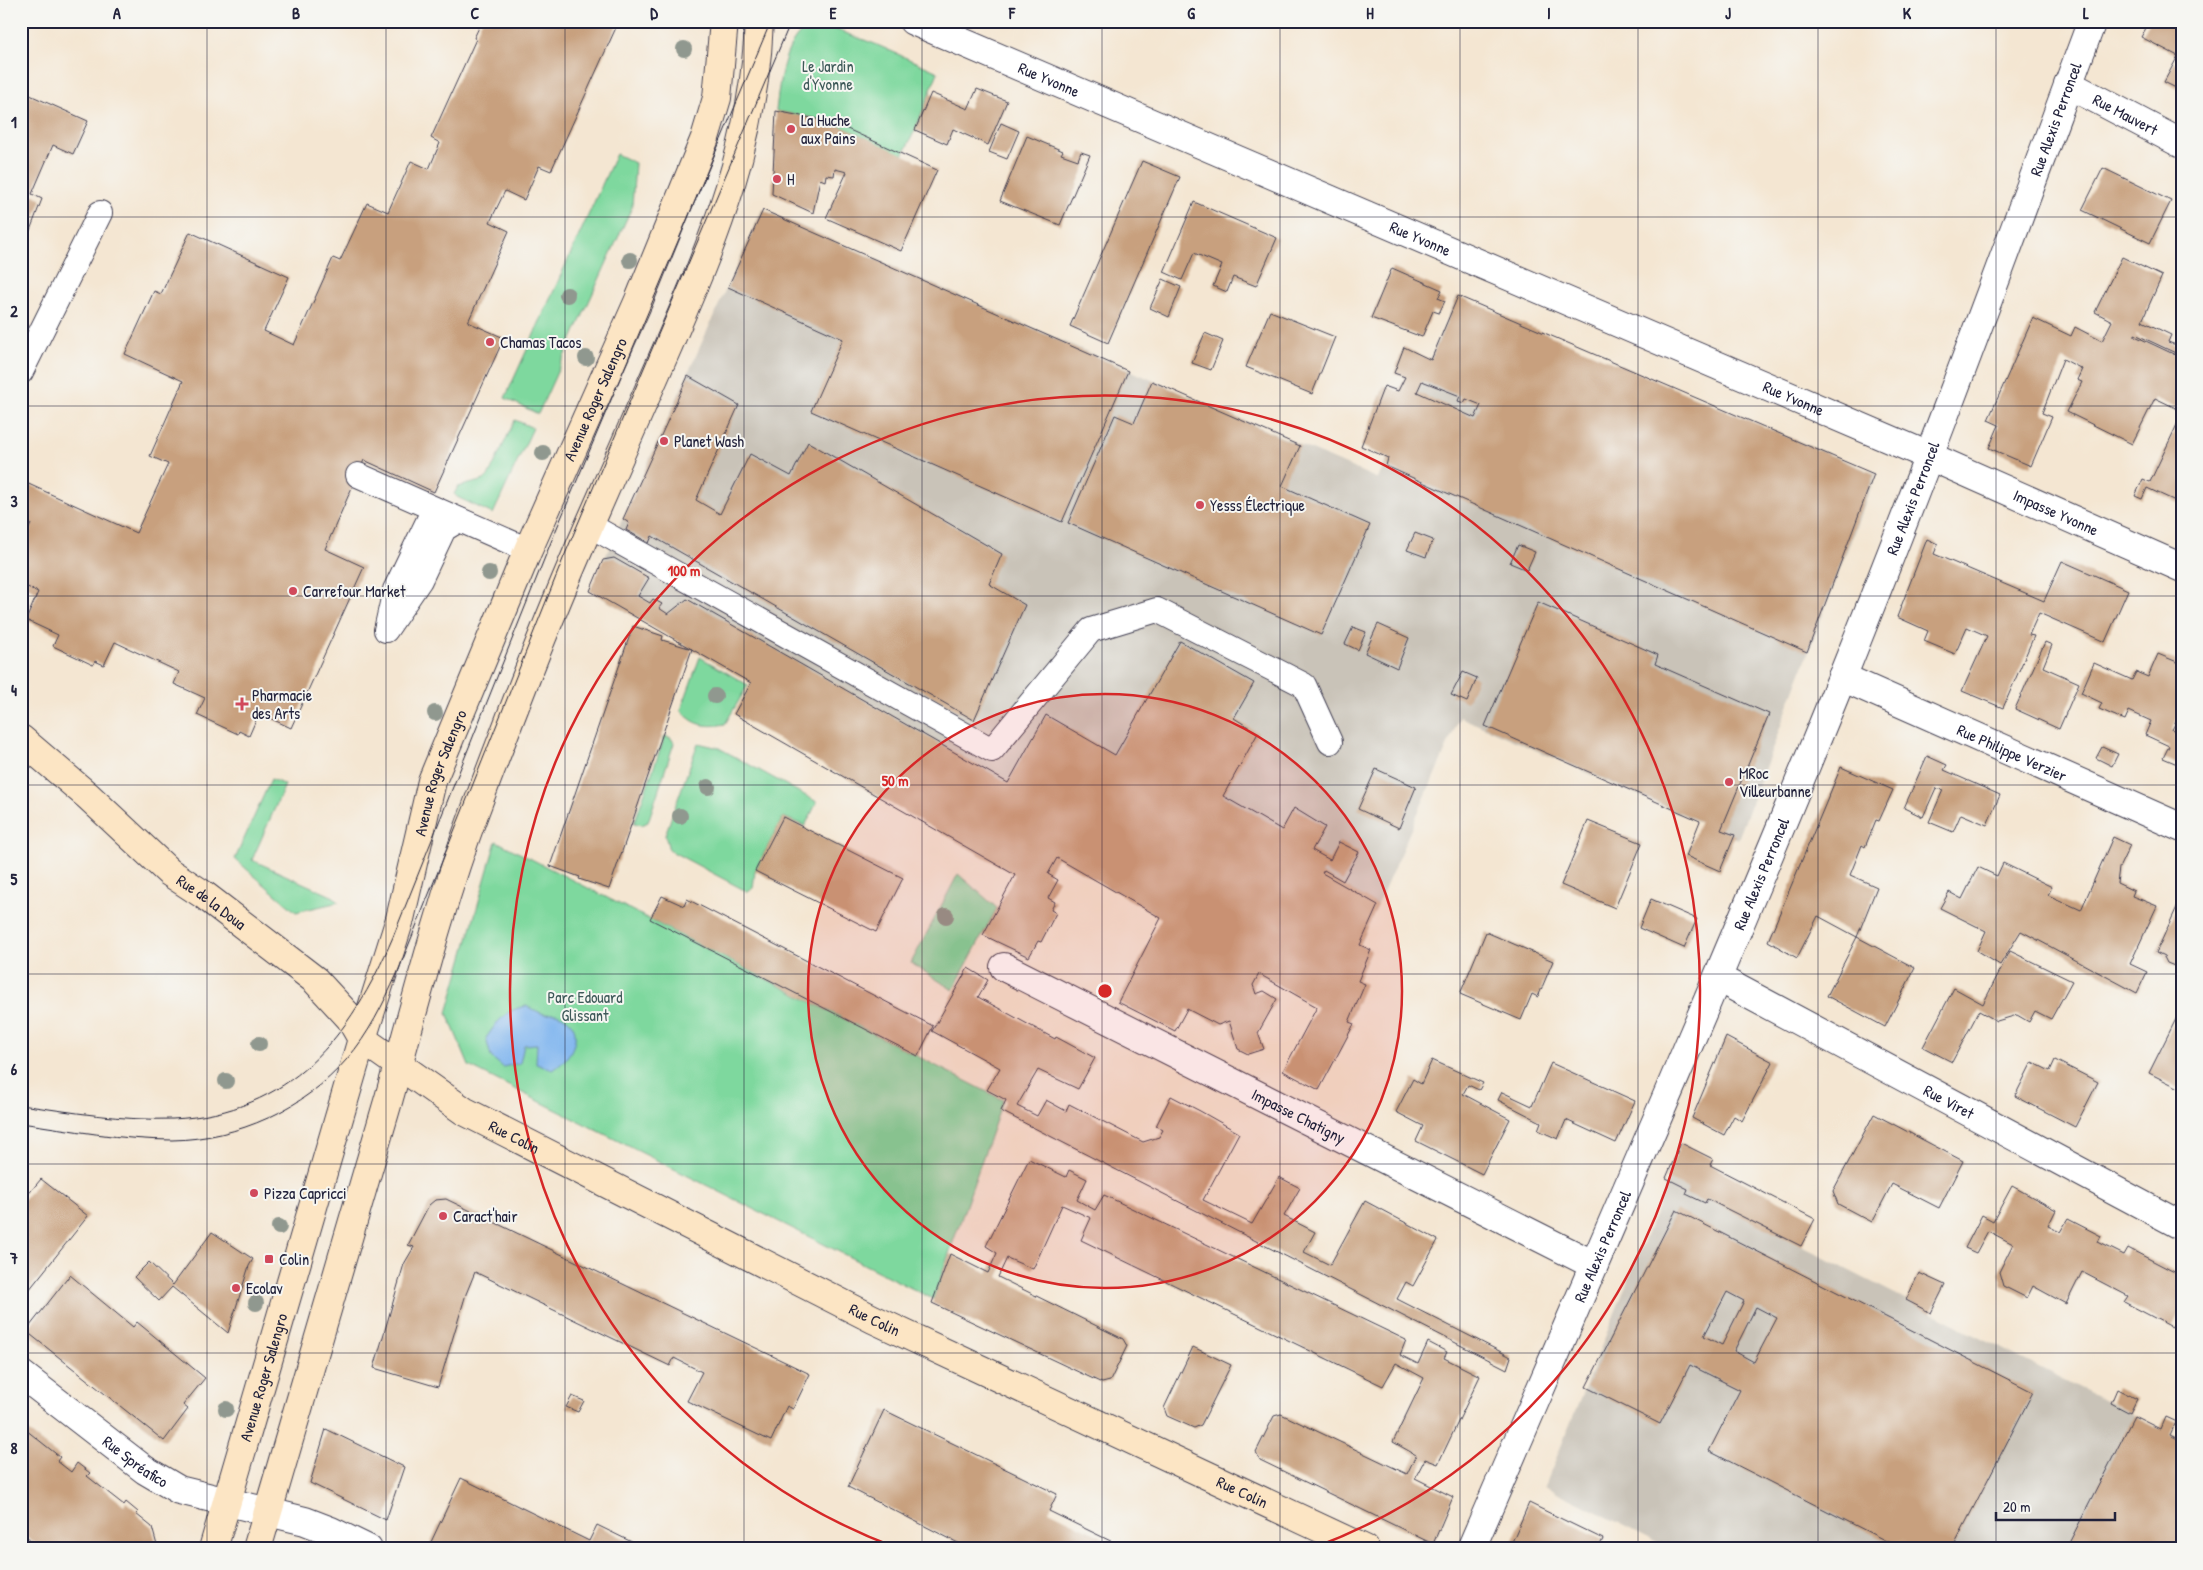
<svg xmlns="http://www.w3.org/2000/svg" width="2203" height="1570" viewBox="0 0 2203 1570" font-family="'Patrick Hand',sans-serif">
  <rect width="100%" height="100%" fill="#f6f6f2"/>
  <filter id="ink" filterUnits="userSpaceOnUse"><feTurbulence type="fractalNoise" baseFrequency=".02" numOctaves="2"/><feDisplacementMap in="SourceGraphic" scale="10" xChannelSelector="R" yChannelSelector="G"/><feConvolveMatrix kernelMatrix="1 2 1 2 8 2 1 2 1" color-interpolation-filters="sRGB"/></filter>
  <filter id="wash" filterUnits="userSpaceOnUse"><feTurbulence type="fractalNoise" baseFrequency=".0096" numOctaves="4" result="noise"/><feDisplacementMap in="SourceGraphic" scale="20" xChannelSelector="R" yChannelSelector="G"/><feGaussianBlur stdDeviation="1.12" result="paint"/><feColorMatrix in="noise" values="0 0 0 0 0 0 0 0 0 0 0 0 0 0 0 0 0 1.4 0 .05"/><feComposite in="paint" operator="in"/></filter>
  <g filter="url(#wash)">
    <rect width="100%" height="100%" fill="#f4e6d2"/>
    <!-- industrial -->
    <g fill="#c9c3b8">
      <polygon points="762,209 1378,479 1457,296 1876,474 1738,839 1460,717 1330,1014 590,591"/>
      <polygon points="1669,1179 2182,1440 2182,1549 1671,1549 1545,1486"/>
    </g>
    <!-- green -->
    <g fill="#7ed89e" stroke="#507d6c">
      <path d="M816 22 875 44 938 72 915 130 903 155 832 122 776 111C780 79 783 35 816 22Z"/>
      <polygon points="616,154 635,163 632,207 538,414 505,398"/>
      <polygon points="515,420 533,428 493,514 457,497 454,494 458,487 484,480 489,475"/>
      <path d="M700 657 748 685 725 724C706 728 693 725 681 710Z"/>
      <polygon points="665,736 671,738 674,743 648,822 642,825 634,823"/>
      <polygon points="698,743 719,748 817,802 805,826 783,817 755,871 753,888 748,892 669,850 665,835"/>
      <polygon points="271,779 285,785 252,860 334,897 339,902 296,912 235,859"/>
      <polygon points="496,841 1003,1100 933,1299 469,1066 447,1013"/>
      <polygon points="958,874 997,908 953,990 911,963"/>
    </g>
    <!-- water -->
    <path fill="#81b6ef" stroke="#526c95" d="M526 1006C532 1008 539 1013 544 1014 548 1015 552 1013 556 1014 589 1024 574 1057 553 1070L536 1064 537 1044 524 1045 520 1063 503 1067 491 1057 486 1038C498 1021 505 1010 526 1006Z"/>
    <g id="blocks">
      <!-- building -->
      <g fill="#c8a07e" fill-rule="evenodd">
        <polygon points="482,21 619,21 551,171 539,166 524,200 505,191 490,222 509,231 468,322 504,338 434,492 364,460 325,549 364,567 291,728 259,713 249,736 239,731 238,734 197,715 205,698 174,684 179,672 115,642 104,665 95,661 93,665 53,646 58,635 26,620 38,592 21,584 21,545 31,524 21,520 21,484 22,481 136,533 168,464 150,456 183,381 125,354 154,291 161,294 190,232 289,277 264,331 294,345 333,258 340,261 367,203 388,212 411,161 429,169 440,143 431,138 476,39 474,38"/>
        <polygon points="2150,21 2182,21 2182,91 2164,82 2178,56 2141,37"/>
        <polygon points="977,89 1007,101 988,145 953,129 947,144 915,130 931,93 968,109"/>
        <polygon points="21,91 88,121 73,154 53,145 32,194 42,199 29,233 25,231 21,240"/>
        <polygon points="776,111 832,122 937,170 901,251 826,218 847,172 835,169 834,176 826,175 825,181 820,179 813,213 772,194"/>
        <polygon points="1001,123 1019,131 1007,159 989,152"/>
        <polygon points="1027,136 1063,151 1061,154 1078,160 1081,152 1090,155 1060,225 1000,201"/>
        <polygon points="1142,161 1180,177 1108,343 1070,326"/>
        <polygon points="2103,168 2171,201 2150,243 2082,210"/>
        <polygon points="1194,202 1277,238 1256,286 1233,277 1227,292 1213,286 1222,265 1194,253 1182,280 1164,272"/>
        <polygon points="763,210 1128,371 1062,522 811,411 843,339 728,287"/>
        <polygon points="2122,257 2162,276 2142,321 2171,335 2168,342 2176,345 2179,339 2182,340 2182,356 2135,334 2135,336 2182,358 2182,411 2155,398 2132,444 2067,412 2082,382 2077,380 2082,369 2063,359 2042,413 2052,417 2031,466 1989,448 1999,425 1988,420 2033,318 2071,336 2075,327 2102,341 2112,321 2095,312"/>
        <polygon points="1392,268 1442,290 1438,298 1445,301 1439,313 1433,311 1422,337 1371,318"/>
        <polygon points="1163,279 1181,287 1169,317 1150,308"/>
        <path d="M1458 296 1874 474 1807 652 1386 466 1388 458 1361 446 1384 386 1398 391 1405 377 1394 373 1404 347 1431 360ZM1422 381 1460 396 1458 401 1464 403 1466 399 1481 405 1475 418 1417 392Z"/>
        <polygon points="1270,311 1335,337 1312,394 1246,367"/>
        <polygon points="1205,333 1223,341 1211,370 1192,363"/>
        <polygon points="688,376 739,405 696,500 720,514 750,454 791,476 808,442 1002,554 989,584 1025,605 974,720 652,536 649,543 626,530 629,523 623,519"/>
        <polygon points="1152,381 1300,446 1282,486 1370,525 1321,635 1068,523 1115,415 1134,423"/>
        <polygon points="2182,414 2182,504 2147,488 2142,499 2135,496 2143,479 2150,482"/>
        <polygon points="1415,533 1433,540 1426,557 1407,550"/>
        <polygon points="1927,539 1938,544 1934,554 2044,601 2062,561 2128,590 2105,642 2039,613 2029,635 2034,636 2003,708 1962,691 1987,636 1967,627 1955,654 1924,641 1928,631 1897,617"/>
        <polygon points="1518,545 1535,552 1527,570 1510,563"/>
        <polygon points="614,558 649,578 638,596 650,603 653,599 662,604 659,608 668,614 687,599 1008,783 1046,715 1115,755 1180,641 1254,683 1234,718 1258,733 1223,796 1282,830 1294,808 1325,827 1312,850 1330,860 1339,842 1359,852 1343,881 1324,870 1322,873 1378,905 1360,945 1371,950 1358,981 1365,984 1349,1022 1354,1024 1319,1090 1283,1071 1317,1007 1259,974 1253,985 1256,994 1264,991 1277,999 1258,1033 1264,1049 1248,1054 1238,1049 1229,1021 1218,1025 1187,1009 1175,1031 1118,1002 1161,918 1057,858 1048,874 1058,880 1048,898 1055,902 1051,910 1056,913 1041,942 1038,941 1029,957 983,935 1015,875 734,714 751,683 590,591 603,560"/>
        <polygon points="1538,602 1658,655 1655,664 1769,714 1721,830 1735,835 1720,871 1686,856 1700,821 1485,726"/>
        <polygon points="1378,624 1409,638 1397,668 1365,653"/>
        <polygon points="633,626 663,636 662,640 692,649 609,889 579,879 580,877 550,866"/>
        <polygon points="1353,627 1366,632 1358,650 1345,644"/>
        <polygon points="2045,642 2052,645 2043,667 2079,683 2059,729 2015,709"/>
        <polygon points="2158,654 2182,664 2182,709 2172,730 2175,731 2182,717 2182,766 2163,758 2169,746 2145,735 2151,721 2129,711 2125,720 2099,709 2102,703 2081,693 2094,663 2132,680 2136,672 2148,677"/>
        <polygon points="1463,672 1477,678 1467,702 1451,695"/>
        <polygon points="2102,747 2118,754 2112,766 2096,758"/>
        <polygon points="1927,756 1947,765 1944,770 2000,795 1987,825 1961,814 1953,832 1929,822 1943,790 1936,788 1923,817 1904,808"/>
        <polygon points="1841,767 1893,790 1879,821 1876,820 1865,847 1862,845 1850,875 1877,887 1857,937 1818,916 1797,958 1768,941"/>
        <polygon points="1376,769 1416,787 1399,828 1358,809"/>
        <polygon points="783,817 903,878 876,932 755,871"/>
        <polygon points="1588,821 1642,843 1615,908 1561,885"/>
        <polygon points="2113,837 2130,845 2119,868 2117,883 2134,891 2132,896 2157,906 2130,964 2147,972 2137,993 2021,931 2000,965 1977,951 1986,931 1940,908 1949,892 1962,899 1978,867 1997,876 2003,863 2052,887 2048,895 2081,910"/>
        <polygon points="662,896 684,906 687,899 933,1026 918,1056 650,919"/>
        <polygon points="2182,896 2182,964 2177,967 2167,963 2164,957 2156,953"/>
        <polygon points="1651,899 1697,919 1684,948 1639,928"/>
        <polygon points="1486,932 1553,961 1538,997 1532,994 1521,1020 1460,994"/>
        <polygon points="1857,937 1915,968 1885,1027 1827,996"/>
        <polygon points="2010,951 2072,981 2051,1019 2035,1011 2029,1022 2017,1015 1997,1021 1979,1011 1952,1062 1923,1047 1954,988 1983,1004"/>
        <polygon points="968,968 988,980 978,997 1055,1039 1056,1037 1095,1058 1078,1089 1038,1070 1017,1106 1037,1116 1046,1100 1066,1111 1069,1104 1143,1142 1159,1137 1163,1130 1156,1126 1171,1096 1200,1111 1239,1133 1203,1200 1252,1224 1279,1177 1300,1188 1284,1216 1315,1232 1304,1252 1330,1265 1365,1201 1438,1240 1413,1286 1406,1282 1397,1299 1511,1357 1507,1369 1001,1111 1006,1100 987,1090 1000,1068 932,1031"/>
        <polygon points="2178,1015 2182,1017 2182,1083 2179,1088 2149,1073"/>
        <polygon points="1726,1037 1773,1062 1742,1121 1734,1116 1724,1135 1692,1118"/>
        <polygon points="1432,1060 1483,1083 1479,1090 1468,1085 1463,1094 1510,1119 1482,1174 1416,1141 1423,1126 1396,1112 1413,1079 1421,1084"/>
        <polygon points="2055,1060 2098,1082 2075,1127 2015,1096 2032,1062 2050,1071"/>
        <polygon points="1551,1063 1635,1101 1616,1143 1566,1120 1558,1139 1538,1130 1541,1122 1498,1100 1502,1092 1532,1106"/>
        <polygon points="1874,1114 1963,1161 1939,1208 1892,1184 1872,1222 1838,1204 1833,1191"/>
        <polygon points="1681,1143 1713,1159 1710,1165 1815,1219 1801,1246 1707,1199 1705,1203 1686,1194 1688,1189 1666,1178"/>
        <polygon points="1029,1159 1066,1177 1069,1170 1087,1179 1077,1200 1095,1210 1104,1195 1406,1340 1400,1355 1418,1364 1428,1342 1447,1352 1444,1358 1480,1376 1438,1464 1425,1459 1415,1478 1453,1497 1433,1544 1260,1460 1256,1452 1274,1416 1281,1414 1407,1474 1416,1455 1393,1442 1424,1378 1396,1363 1383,1386 1081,1240 1091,1218 1062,1205 1033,1269 1007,1258 998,1277 1123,1339 1127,1346 1110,1381 1102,1383 932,1303 950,1254 988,1273 997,1253 986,1246"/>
        <polygon points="41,1179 88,1216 21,1300 21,1203"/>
        <polygon points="2012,1186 2056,1210 2048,1226 2060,1232 2068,1219 2101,1236 2098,1242 2124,1255 2128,1248 2182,1276 2182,1308 2172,1327 2124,1302 2128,1296 2082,1272 2066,1304 2033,1286 2027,1298 2003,1286 1999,1272 2013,1244 1988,1231 1976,1253 1965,1248 1982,1215 1993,1221"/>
        <polygon points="446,1199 810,1374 793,1409 787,1406 771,1441 687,1401 702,1372 674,1358 670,1366 475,1272 466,1294 438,1387 374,1368 404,1264 414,1247 408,1245 429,1205 435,1200"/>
        <path d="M1676 1210 2033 1392 1952 1549H1902L1709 1451 1740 1390 1690 1365 1660 1424 1586 1387ZM1727 1292 1744 1301 1722 1345 1704 1336ZM1756 1307 1777 1318 1754 1362 1734 1351Z"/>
        <polygon points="212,1232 253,1259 249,1266 228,1333 172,1287 159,1301 134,1277 149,1262 173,1285"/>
        <polygon points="1919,1273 1945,1285 1931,1313 1906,1300"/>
        <polygon points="70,1275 133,1327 137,1322 205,1378 183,1405 188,1409 164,1441 26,1331"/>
        <polygon points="1193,1347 1231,1365 1201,1425 1194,1428 1167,1416 1164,1408"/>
        <polygon points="2117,1389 2137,1399 2130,1413 2111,1403"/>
        <polygon points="572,1396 584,1401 578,1412 566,1407"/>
        <polygon points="884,1410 1057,1494 1049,1511 1127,1549 970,1549 848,1487"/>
        <polygon points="2134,1416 2160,1429 2165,1417 2176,1422 2170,1435 2182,1441 2182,1549 2066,1549"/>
        <polygon points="21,1426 60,1457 57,1461 71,1472 77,1463 90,1473 87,1476 124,1505 126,1502 138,1512 136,1514 152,1527 158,1549 42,1549 21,1532"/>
        <polygon points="326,1429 404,1467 386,1520 310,1483"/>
        <polygon points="461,1478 589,1541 597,1525 646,1549 445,1549 431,1542"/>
        <polygon points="1529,1503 1603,1539 1598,1549 1509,1549"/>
      </g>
    </g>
  </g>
  <g filter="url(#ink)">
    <use href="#blocks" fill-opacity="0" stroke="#423f52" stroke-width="1"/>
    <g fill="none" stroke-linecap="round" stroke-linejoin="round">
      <!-- lane casing -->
      <g stroke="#423f52" stroke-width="26">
        <g id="lane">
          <polyline points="21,372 100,213"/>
          <polyline points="358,475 528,550"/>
          <polyline points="434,509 395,590 386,630 420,580 444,529 459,520"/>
          <polyline points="589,525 992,750 1091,630 1157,610 1304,685 1330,742"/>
        </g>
      </g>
      <!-- street casing -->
      <g stroke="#423f52" stroke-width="30">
        <g id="street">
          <path id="s1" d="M913 21 1929 456 2182 568"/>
          <path id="s2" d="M2068 84 2182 144"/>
          <path id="s3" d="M1842 677 2182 828"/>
          <path id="s4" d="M1004 967 1594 1265"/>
          <path id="s5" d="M1718 978 2182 1226"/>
          <path id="s6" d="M21 1374 145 1470 179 1490 305 1521 331 1531 368 1549"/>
          <path id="s7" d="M1471 1549C1596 1260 1723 971 1841 680 1929 462 2010 241 2092 21"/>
        </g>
      </g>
      <!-- secondary casing -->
      <g stroke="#423f52" stroke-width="30">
        <g id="secondary">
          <path id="s8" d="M21 739 88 796 169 872 204 895 315 980 350 1018 362 1039 464 1111 873 1319 1365 1549"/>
          <path id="s9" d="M213 1549 362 1039 400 919 432 781 528 550 639 300 705 138 717 98 724 21"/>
          <path d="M257 1549C301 1398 345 1248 389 1098 416 1001 440 905 475 811 513 710 552 608 596 510 620 455 644 401 668 346 715 238 755 141 759 21"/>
        </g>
      </g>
      <!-- lane -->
      <use href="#lane" stroke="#fff" stroke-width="24"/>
      <!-- street -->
      <use href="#street" stroke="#fff" stroke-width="28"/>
      <!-- secondary -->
      <use href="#secondary" stroke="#fce5c4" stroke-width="28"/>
      <!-- tram -->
      <g stroke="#22223b" stroke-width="1">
        <path d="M21 1105C71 1112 122 1121 173 1119 291 1113 350 1037 393 937L551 542 771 21"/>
        <path d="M21 1123C71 1130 122 1140 172 1140 238 1139 304 1109 347 1059 369 1034 383 1004 397 974L563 559 791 21"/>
      </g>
    </g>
    <!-- trees -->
    <g fill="#90988f">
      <circle cx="684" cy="49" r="8"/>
      <circle cx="630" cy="260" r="8"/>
      <circle cx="567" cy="295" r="8"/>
      <circle cx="586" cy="358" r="8"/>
      <circle cx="543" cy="453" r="8"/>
      <circle cx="489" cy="573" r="8"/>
      <circle cx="715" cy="696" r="8"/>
      <circle cx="435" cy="713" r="8"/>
      <circle cx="708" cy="787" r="8"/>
      <circle cx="680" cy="816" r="8"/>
      <circle cx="946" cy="916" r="8"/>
      <circle cx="259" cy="1044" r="8"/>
      <circle cx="226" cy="1081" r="8"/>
      <circle cx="279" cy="1227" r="8"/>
      <circle cx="256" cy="1303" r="8"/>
      <circle cx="226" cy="1409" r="8"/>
    </g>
  </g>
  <!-- grid -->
  <path fill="none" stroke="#22223b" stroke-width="1" stroke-opacity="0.55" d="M207 21V1549M386 21V1549M565 21V1549M744 21V1549M922 21V1549M1102 21V1549M1280 21V1549M1460 21V1549M1638 21V1549M1818 21V1549M1996 21V1549M21 217H2182M21 406H2182M21 596H2182M21 785H2182M21 974H2182M21 1164H2182M21 1353H2182"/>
  <!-- distance rings -->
  <circle cx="1105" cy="991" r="297" fill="#d62828" fill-opacity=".12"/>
  <g fill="none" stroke="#d62828" stroke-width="2.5">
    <circle cx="1105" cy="991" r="297"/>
    <path d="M897 1548A595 595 0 1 1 1313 1548"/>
  </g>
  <!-- markers -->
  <g fill="#d1495b" stroke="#f6f6f2" stroke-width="2">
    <circle cx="791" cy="129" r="5"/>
    <circle cx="777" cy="179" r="5"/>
    <circle cx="490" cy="342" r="5"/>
    <circle cx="664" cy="441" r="5"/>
    <circle cx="1200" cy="505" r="5"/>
    <circle cx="293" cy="591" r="5"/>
    <path d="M239.5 696.5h5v5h5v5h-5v5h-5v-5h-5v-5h5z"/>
    <circle cx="1729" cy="782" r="5"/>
    <circle cx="254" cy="1193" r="5"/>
    <circle cx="443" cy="1216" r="5"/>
    <rect x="264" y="1254" width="10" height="10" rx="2.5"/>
    <circle cx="236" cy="1288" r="5"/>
  </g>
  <g text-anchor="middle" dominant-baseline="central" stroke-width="4" stroke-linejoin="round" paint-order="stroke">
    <!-- park labels -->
    <g font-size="16" fill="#3e5959" stroke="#f6f6f2">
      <text x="828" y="66">Le Jardin<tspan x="828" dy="18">d'Yvonne</tspan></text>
      <text x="585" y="997">Parc Edouard<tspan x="585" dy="18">Glissant</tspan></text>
    </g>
    <!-- street labels -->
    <g font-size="16" fill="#22223b" stroke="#f6f6f2">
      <text stroke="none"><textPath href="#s1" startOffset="148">Rue Yvonne</textPath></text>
      <text stroke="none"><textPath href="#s2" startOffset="65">Rue Mauvert</textPath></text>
      <text stroke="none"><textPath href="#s7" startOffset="1545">Rue Alexis Perroncel</textPath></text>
      <text stroke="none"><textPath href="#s1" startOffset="552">Rue Yvonne</textPath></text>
      <text stroke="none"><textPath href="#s1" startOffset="958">Rue Yvonne</textPath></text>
      <text stroke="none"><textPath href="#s9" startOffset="1214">Avenue Roger Salengro</textPath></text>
      <text stroke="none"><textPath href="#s7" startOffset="1140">Rue Alexis Perroncel</textPath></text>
      <text stroke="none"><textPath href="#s1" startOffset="1244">Impasse Yvonne</textPath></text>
      <text stroke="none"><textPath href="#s3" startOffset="186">Rue Philippe Verzier</textPath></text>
      <text stroke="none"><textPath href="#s9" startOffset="809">Avenue Roger Salengro</textPath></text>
      <text stroke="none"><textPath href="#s7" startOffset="735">Rue Alexis Perroncel</textPath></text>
      <text stroke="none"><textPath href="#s8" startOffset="251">Rue de la Doua</textPath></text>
      <text stroke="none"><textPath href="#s5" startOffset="262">Rue Viret</textPath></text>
      <text stroke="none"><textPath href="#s4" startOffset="330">Impasse Chatigny</textPath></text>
      <text stroke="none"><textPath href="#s8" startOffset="638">Rue Colin</textPath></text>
      <text stroke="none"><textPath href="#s7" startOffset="330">Rue Alexis Perroncel</textPath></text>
      <text stroke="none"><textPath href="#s8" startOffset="1042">Rue Colin</textPath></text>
      <text stroke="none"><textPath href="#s9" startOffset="179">Avenue Roger Salengro</textPath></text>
      <text stroke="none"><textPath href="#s6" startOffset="144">Rue Spréafico</textPath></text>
      <text stroke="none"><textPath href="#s8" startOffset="1448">Rue Colin</textPath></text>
    </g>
    <!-- poi labels -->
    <g font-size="16" fill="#22223b" stroke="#f6f6f2" text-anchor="start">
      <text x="801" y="120">La Huche<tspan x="801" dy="18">aux Pains</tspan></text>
      <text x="787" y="179">H</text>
      <text x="500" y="342">Chamas Tacos</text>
      <text x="674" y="441">Planet Wash</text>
      <text x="1210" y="505">Yesss Électrique</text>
      <text x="303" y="591">Carrefour Market</text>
      <text x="252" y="695">Pharmacie<tspan x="252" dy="18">des Arts</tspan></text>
      <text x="1739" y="773">MRoc<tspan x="1739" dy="18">Villeurbanne</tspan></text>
      <text x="264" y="1193">Pizza Capricci</text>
      <text x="453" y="1216">Caract'hair</text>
      <text x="279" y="1259">Colin</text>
      <text x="246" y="1288">Ecolav</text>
    </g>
  </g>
  <circle cx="1105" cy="991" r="8" fill="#d62828" stroke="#f6f6f2" stroke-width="2.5"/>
  <g font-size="15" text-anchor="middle" font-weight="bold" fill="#d62828" stroke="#f6f6f2" stroke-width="4" stroke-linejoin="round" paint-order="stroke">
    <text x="684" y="576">100 m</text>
    <text x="895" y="786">50 m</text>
  </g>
  <!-- margin -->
  <rect width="2203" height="1570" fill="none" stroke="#f6f6f2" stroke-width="55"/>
  <!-- scale -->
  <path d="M1996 1512v8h119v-8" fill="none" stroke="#22223b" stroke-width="2.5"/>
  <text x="2003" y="1512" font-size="15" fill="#22223b" stroke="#f6f6f2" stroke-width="4" paint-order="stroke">20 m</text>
  <rect x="28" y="28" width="2148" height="1514" fill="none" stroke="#22223b" stroke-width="2"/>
  <g font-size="16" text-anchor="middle" font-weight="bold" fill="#22223b">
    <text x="117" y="19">A</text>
    <text x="296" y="19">B</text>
    <text x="475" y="19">C</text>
    <text x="654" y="19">D</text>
    <text x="833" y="19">E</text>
    <text x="1012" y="19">F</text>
    <text x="1191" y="19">G</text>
    <text x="1370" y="19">H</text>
    <text x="1549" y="19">I</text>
    <text x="1728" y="19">J</text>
    <text x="1907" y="19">K</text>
    <text x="2086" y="19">L</text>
    <text x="14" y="128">1</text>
    <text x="14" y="317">2</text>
    <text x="14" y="507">3</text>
    <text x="14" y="696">4</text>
    <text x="14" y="885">5</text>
    <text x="14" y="1075">6</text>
    <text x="14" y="1264">7</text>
    <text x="14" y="1454">8</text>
  </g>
</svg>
